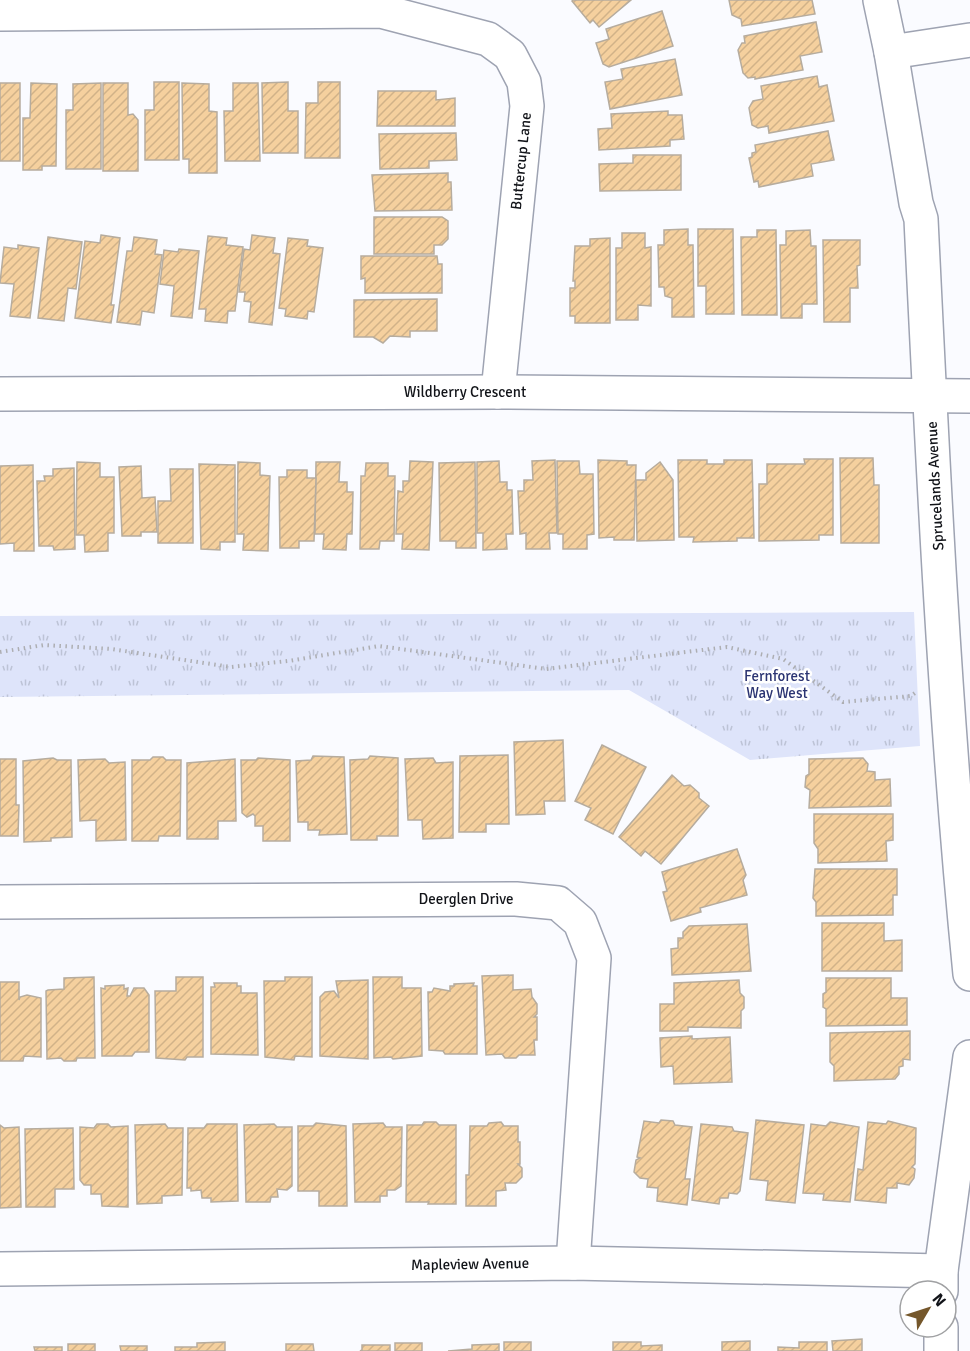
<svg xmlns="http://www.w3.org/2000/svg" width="970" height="1351" viewBox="0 0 970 1351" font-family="Signika,sans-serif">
  <defs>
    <pattern id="park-tufts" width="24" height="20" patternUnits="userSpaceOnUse" patternTransform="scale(1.5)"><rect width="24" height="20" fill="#dee4fa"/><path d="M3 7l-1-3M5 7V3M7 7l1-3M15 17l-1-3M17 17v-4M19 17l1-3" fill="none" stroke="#bdc3d6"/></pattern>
    <pattern id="building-hatch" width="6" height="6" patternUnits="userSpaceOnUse" patternTransform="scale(1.5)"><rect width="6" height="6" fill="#f5d09e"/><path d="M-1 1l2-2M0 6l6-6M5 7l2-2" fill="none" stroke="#d1b288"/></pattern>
  </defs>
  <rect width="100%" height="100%" fill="#fafbff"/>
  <!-- park -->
  <polygon fill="url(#park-tufts)" points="914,612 920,746 750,760 629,690 0,697 0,616"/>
  <!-- building -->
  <g fill="url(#building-hatch)" stroke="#b6ac9e" stroke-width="1.5">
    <polygon points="573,0 631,0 599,27 593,20 590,23 572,1"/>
    <polygon points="729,0 812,0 815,14 742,26 741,19 732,15"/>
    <polygon points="662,11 673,46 609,67 603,64 596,43 609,39 606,29"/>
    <polygon points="816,22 822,52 800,56 803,70 755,79 755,77 748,78 743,73 738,50 742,43 745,43 744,36"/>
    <polygon points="675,59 682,95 610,109 605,82 623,79 621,69"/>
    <polygon points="817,76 819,87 827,85 834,121 769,133 768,126 758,128 752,125 749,108 753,101 763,99 761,86"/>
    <polygon points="154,82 179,82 179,160 145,160 145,110 154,110"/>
    <polygon points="288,82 288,111 298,111 298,153 263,153 262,83"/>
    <polygon points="318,82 340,82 340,158 305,158 306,103 318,103"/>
    <rect x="0" y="83" width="20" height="78"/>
    <polygon points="31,83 57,84 56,166 42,166 42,170 23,170 23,118 30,118"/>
    <polygon points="101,83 101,169 66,169 66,110 73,110 73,84"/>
    <polygon points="103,83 128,83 128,115 133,114 138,120 138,171 103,171"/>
    <polygon points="182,83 209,84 209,111 217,112 217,173 189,173 189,159 183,159"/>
    <polygon points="233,83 258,83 260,161 225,161 224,111 233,111"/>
    <polygon points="378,91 436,91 436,100 455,98 455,126 377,126"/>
    <polygon points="668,111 668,115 682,115 684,139 670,140 670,146 599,150 598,129 612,128 611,114"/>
    <polygon points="828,131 834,160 811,164 813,176 759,187 758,181 754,182 749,158 752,157 752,153 756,152 755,145"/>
    <polygon points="456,133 457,160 429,161 429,168 380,169 379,134"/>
    <polygon points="633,155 681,155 681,190 600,191 599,164 633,163"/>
    <polygon points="448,173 448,182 451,182 452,210 375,211 372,175"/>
    <polygon points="374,217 442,217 448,221 448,239 442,245 434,245 434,254 374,254"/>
    <polygon points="688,229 688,245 693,245 694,317 672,317 672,298 665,296 664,287 659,287 658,245 664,245 664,230"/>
    <polygon points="698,229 733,229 734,314 706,314 706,286 698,286"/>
    <polygon points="757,230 776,230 777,315 742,315 741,237 757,237"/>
    <polygon points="810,230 811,246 816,246 817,304 802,304 802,318 781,318 780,245 786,245 786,231"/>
    <polygon points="622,233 645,233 645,248 651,247 651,306 638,305 638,320 616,320 616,248 622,248"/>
    <polygon points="101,235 120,238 111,305 114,305 111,323 75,318 85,241 100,243"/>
    <polygon points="252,235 275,238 273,253 280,254 272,325 249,322 251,302 244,301 245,292 239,292 244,249 250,250"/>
    <polygon points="208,236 227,238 226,245 243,247 235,311 228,311 227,323 205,321 206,309 199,309"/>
    <polygon points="48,237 82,242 76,289 68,288 64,321 38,318"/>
    <polygon points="134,237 157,240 155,254 162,255 154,313 142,311 140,325 117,322 127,251 132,251"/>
    <polygon points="288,238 308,240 307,246 323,248 314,312 308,311 307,319 285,316 286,309 279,308"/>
    <polygon points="610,238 610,323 575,323 575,316 570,316 570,288 575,288 575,281 573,281 575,246 590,246 590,239"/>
    <polygon points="823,240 860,240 860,265 857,266 858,288 850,288 850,322 824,322"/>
    <polygon points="18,245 39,248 30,318 10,316 14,284 0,283 4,247 18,249"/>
    <polygon points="179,249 199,251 192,318 171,316 174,286 160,284 164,250 178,252"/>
    <polygon points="361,256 437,256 438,264 442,264 442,293 365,293 365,278 361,279"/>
    <polygon points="437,299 437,331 410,331 410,337 390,336 383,343 373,337 354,337 354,300"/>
    <polygon points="840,458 873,458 874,485 879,485 879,543 841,543"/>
    <polygon points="804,459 833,459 833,535 819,535 819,540 759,541 759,484 767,484 767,464 805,464"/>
    <polygon points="555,460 557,533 549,533 550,549 526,549 526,533 520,534 518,491 524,491 524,480 533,480 532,461"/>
    <polygon points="598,460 627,461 627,465 636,465 634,540 614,540 614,537 599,538"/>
    <polygon points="678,460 707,460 707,464 724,464 724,460 752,460 754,538 737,538 737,541 693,542 694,537 679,537"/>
    <polygon points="410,461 433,462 429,550 402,549 403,534 396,534 398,491 403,492 403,481 409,481"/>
    <polygon points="499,461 500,482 507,482 507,490 512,490 513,534 506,534 507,549 483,550 483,533 477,533 477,462"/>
    <polygon points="557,461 579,461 580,474 593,474 594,534 587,535 587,549 563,549 563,534 558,534"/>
    <polygon points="77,462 100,463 100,477 114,477 114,533 108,533 108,551 85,552 84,535 76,535"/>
    <polygon points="238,462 260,463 260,475 270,476 268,551 243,550 244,534 237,534"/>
    <polygon points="316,462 340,462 339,482 347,482 347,492 353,492 352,534 347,534 346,550 323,549 324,534 315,534"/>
    <polygon points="475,462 476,548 456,548 456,541 440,541 439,463"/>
    <polygon points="660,462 673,480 674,540 637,541 636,480 646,480 646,473"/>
    <polygon points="366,463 388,463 388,476 395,476 394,541 380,541 379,549 360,549 361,476 365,476"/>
    <polygon points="199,464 235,465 235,542 220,542 220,550 201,549"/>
    <polygon points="33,465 34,551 14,551 14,543 0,544 0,466"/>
    <polygon points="141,466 142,498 155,497 157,532 141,532 141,536 122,536 119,467"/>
    <polygon points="74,468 75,549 54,550 53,546 39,546 37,481 45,481 44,476 53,476 53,469"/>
    <polygon points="170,469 193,469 193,543 158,543 158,501 171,501"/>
    <polygon points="287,470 307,470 307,478 316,478 314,541 299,541 299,548 280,548 279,477 287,477"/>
    <polygon points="563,740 565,801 544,801 545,814 516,815 514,742"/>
    <polygon points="602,745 646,767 613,834 585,820 591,808 575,801"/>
    <polygon points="508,755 509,824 486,824 486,832 459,832 460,756"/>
    <polygon points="313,756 344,757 347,834 319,835 320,830 308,830 308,822 298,822 296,761 311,760"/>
    <polygon points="370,756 398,758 398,836 377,836 377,840 351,840 350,760 368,759"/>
    <polygon points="153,757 163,757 166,760 181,760 180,836 159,836 158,841 132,841 132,760 150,760"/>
    <polygon points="53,758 57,760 71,760 72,837 51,838 51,841 24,842 23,761"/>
    <polygon points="258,758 290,760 290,841 263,841 263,826 255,826 255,816 253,814 247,817 242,813 241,760 256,760"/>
    <polygon points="433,758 436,763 453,762 453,838 423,839 422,820 408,820 405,759"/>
    <polygon points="863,758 868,764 867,771 875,772 875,780 890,779 891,806 809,808 810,790 805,787 806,776 809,774 809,759"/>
    <polygon points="0,759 16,759 16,805 19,805 18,836 0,836"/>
    <polygon points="105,759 109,763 125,762 126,840 96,841 96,820 80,821 78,760"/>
    <polygon points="235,759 236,821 218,821 218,839 187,839 187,763"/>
    <polygon points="672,775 684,786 690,785 699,793 699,798 709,806 661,864 645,851 641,856 619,837"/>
    <polygon points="814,814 893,814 893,840 886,841 887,861 818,863 818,849 814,843"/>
    <polygon points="737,849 746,875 743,880 747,895 700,908 701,912 671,921 663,892 667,891 662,872"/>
    <polygon points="815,869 897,869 897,895 893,895 893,915 816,916 816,902 813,898"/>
    <polygon points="822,923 884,923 884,941 902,940 902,971 822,971"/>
    <polygon points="747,924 751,971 672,975 671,949 678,948 678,938 683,938 683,932 689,926"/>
    <polygon points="513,975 513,990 531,989 532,997 537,1004 537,1014 534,1017 537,1017 537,1040 534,1040 535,1055 519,1055 516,1058 505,1058 502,1054 486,1055 482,976"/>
    <polygon points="94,977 95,1058 77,1058 76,1061 64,1061 61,1058 47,1059 46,991 48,990 64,989 64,978"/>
    <polygon points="176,977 203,977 203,1057 187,1057 185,1060 156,1058 155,991 176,991"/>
    <polygon points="285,977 312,977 312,1057 295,1056 294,1060 265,1057 264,981 285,981"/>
    <polygon points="373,977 402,977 402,988 421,988 422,1056 393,1059 391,1057 374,1058"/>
    <polygon points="826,978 891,978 891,998 907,998 907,1025 826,1026 826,1009 823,1007 823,994 826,992"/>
    <polygon points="368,980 368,1059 320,1056 320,997 325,992 334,991 339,998 336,981"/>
    <polygon points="739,980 740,993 744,997 744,1008 741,1011 741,1028 688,1027 688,1031 660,1031 660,1004 674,1004 674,983"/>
    <polygon points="0,982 19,982 19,1000 20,997 27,995 41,998 41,1057 24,1056 23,1061 0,1061"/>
    <polygon points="214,983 237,983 237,986 241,986 241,993 257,993 258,1055 211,1054 211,987 215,987"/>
    <polygon points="474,983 473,986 477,986 477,1054 445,1054 443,1051 429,1050 428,992 432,992 434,988 450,991 450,986 454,986 454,984"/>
    <polygon points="124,985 124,989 128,988 127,996 130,996 134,988 144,988 149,995 149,1052 135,1052 132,1056 102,1056 101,988 105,989 105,986"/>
    <polygon points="910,1031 910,1060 903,1059 903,1066 899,1067 899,1074 895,1079 834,1081 834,1066 830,1062 830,1033"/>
    <polygon points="692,1036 692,1039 730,1037 732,1082 674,1084 673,1066 661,1067 660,1038"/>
    <polygon points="661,1120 673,1121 675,1125 692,1127 685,1179 690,1179 687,1205 657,1201 658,1188 647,1187 648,1179 640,1178 634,1172 636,1160 640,1158 637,1157 644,1121 659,1123"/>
    <polygon points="756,1120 804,1125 795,1203 766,1200 768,1181 750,1179"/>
    <polygon points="888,1121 916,1128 915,1164 912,1167 915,1169 914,1178 909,1185 897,1183 897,1188 887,1188 886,1203 855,1200 858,1169 863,1170 868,1122 886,1124"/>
    <polygon points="424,1122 436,1122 439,1125 456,1125 456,1204 428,1204 429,1202 406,1202 407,1125 422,1125"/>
    <polygon points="501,1122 504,1126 518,1126 518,1142 520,1142 520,1164 518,1164 522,1168 522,1177 516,1183 505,1183 506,1190 496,1191 496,1206 466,1206 466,1175 469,1175 470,1126 487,1126 489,1123"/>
    <polygon points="830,1122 859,1127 850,1202 823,1200 824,1194 803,1193 811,1124 826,1126"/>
    <polygon points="316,1123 346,1126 347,1206 319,1206 319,1191 298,1191 298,1126 313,1126"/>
    <polygon points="383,1123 386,1127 402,1127 401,1186 395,1190 387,1190 387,1196 380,1196 380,1202 355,1202 353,1124"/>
    <polygon points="97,1124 108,1124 111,1127 128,1126 128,1207 102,1206 101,1194 91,1194 91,1185 84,1185 80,1180 80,1127 94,1128"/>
    <polygon points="165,1124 168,1128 183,1128 182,1195 162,1196 162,1203 137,1204 135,1125"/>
    <polygon points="207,1124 237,1124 238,1201 211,1202 211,1198 202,1198 201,1190 191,1191 191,1188 187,1188 188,1128 204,1128"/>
    <polygon points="274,1124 277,1127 292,1127 292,1186 287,1190 277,1189 278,1197 271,1197 270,1202 246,1202 244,1125"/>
    <polygon points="701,1124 732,1127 734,1131 748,1133 740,1191 737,1194 729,1193 728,1198 720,1198 719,1204 692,1200"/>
    <polygon points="0,1125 4,1128 19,1127 21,1207 0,1208"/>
    <polygon points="73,1128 74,1189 55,1189 55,1207 26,1207 25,1129"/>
    <polygon points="862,1339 862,1351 833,1351 832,1341"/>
    <polygon points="750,1341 750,1351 722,1351 722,1342"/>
    <polygon points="225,1342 225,1351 175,1351 175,1347 197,1347 197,1343"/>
    <rect x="504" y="1342" width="27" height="9"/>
    <polygon points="613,1342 641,1342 641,1346 662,1345 662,1351 613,1351"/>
    <polygon points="799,1342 827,1342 827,1351 778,1351 778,1347 799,1348"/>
    <rect x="395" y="1343" width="27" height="8"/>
    <rect x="68" y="1344" width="27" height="7"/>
    <polygon points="286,1344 313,1344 314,1351 286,1351"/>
    <polygon points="499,1344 499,1351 448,1351 472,1349 472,1345"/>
    <polygon points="362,1345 390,1345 390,1351 360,1351 362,1350"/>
    <polygon points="120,1346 147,1346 147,1351 121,1351"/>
    <polygon points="34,1347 62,1347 62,1351 35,1351"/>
  </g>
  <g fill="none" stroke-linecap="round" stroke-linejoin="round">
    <!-- minor casing -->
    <g stroke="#9ea3b2" stroke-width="36">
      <g id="minor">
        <path d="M880 0 891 52 916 203 921 219C933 471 945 723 970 974"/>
        <polyline points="0,14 381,11 488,39 510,55 524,82 527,106 498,392"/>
        <polyline points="891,52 970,40"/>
        <polyline points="0,394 498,392 970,396"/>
        <polyline points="0,902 516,899 558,903 580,922 594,958 573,1263"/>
        <polyline points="0,1269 573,1263 941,1271"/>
        <polyline points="941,1291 941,1271 970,1057"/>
        <polyline points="941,1327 941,1351"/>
      </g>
    </g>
    <!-- path -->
    <polyline stroke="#adaeb2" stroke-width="4" stroke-dasharray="1.5 4.5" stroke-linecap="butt" points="0,652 44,645 111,649 231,667 288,661 379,646 546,669 727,647 783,659 843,702 911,696 915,693"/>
    <!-- minor -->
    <use href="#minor" stroke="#fff" stroke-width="33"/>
  </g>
  <g text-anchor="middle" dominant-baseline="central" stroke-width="5" stroke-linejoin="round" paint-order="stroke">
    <!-- street labels -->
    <g font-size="15" fill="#121419" stroke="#fff">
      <text transform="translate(521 161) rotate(-84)">Buttercup Lane</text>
      <text x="465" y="392">Wildberry Crescent</text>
      <text transform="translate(935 486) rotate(-93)">Sprucelands Avenue</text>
      <text x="466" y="899">Deerglen Drive</text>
      <text transform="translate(470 1264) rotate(-1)">Mapleview Avenue</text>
    </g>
    <!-- park labels -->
    <g font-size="15" fill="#2b3472" stroke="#fff">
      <text x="777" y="676">Fernforest<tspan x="777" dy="17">Way West</tspan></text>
    </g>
  </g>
  <!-- north arrow -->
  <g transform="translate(928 1309) rotate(51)"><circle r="28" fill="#ffffff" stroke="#a0a1a3" stroke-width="1.5"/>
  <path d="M0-4.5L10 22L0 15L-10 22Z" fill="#75572b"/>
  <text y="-9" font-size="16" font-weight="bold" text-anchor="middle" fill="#121419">N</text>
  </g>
</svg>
